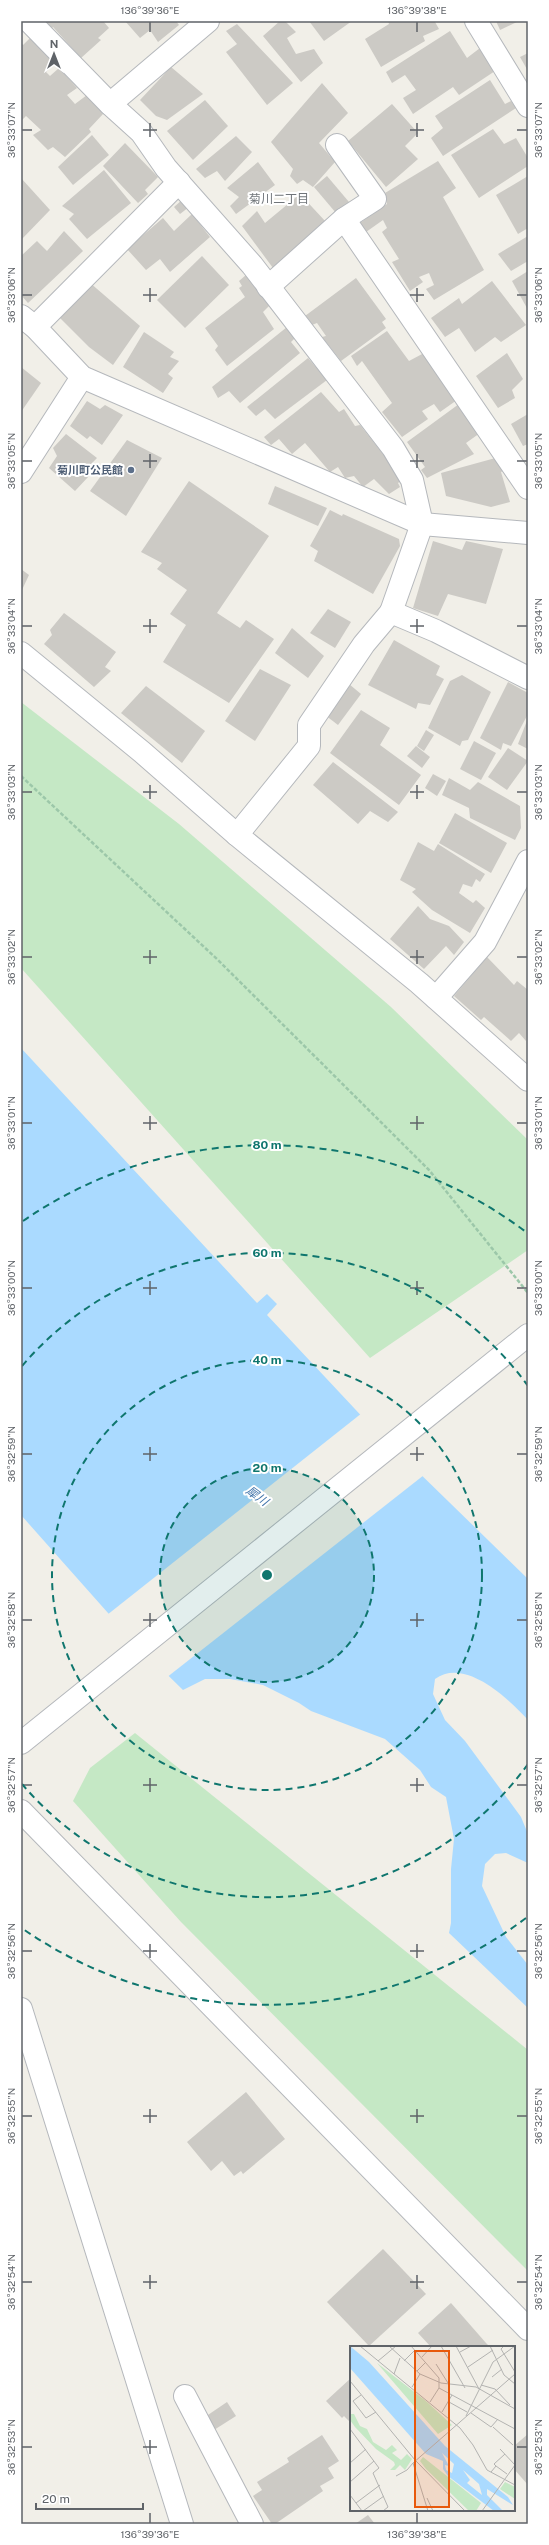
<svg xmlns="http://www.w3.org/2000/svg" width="549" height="2545" viewBox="0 0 549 2545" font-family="'Public Sans','Noto Sans JP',sans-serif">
  <rect width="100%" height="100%" fill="#f1efe8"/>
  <!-- green -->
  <g fill="#c5e8c5">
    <polygon points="21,702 179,824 391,1007 528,1140 528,1250 370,1358 21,968"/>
    <polygon points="135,1733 528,2050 528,2271 181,1922 73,1801 90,1768"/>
  </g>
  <!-- water -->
  <path fill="#aadaff" d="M21 1048 257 1303 267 1294 277 1304 267 1315 369 1424 528 1579V1720C509 1699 465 1657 435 1679L433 1694 445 1720 465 1741 521 1817 528 1834V1863L506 1853 495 1854 485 1864 482 1886 506 1937 528 1965V2008L449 1933 451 1923V1869L454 1839 446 1797 431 1787 420 1770 385 1739 311 1711 299 1703 263 1685 230 1679H205L183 1690 132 1640 21 1515Z"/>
  <!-- pier -->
  <polygon fill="#f1efe8" points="362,1413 424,1475 166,1678 107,1615"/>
  <!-- building -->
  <g fill="#cccac5">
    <polygon points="43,21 103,21 109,28 98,38 101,40 81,58 53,27 50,30"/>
    <polygon points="125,21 176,21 179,25 158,42 150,30 140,38"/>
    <polygon points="280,21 285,21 296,32 287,38 296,54 314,49 323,63 301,82 263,36"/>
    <polygon points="309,21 352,21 324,41"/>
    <polygon points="388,21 437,21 435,22 439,29 423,36 425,41 381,67 365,39 389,24"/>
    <polygon points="496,21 519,21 500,30"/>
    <polygon points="237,24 293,83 267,105 226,52 237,44 226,31"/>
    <polygon points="450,31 467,58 480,48 495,71 459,95 453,87 413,114 403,98 416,90 405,75 392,83 386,72"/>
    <polygon points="32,36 54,64 46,72 50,76 59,68 77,88 67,95 75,104 87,95 103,114 89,129 91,132 65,157 53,147 48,150 33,135 41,130 26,116 21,121 21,43 23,45"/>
    <polygon points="528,53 528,71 520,57"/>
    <polygon points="171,67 203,94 167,120 156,116 140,100"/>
    <polygon points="490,80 505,104 511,101 516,108 443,156 431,138 443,128 435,116"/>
    <polygon points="322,83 348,113 319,143 335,162 313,187 303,180 297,184 290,176 293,169 271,142"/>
    <polygon points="205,100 228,126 193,160 167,131"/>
    <polygon points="392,104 418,133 405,146 418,159 386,187 348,141"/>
    <polygon points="493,129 504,144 516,138 528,158 528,166 479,198 451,155"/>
    <polygon points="92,135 109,155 73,185 58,167"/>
    <polygon points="236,136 252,152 225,181 217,171 205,178 196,169"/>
    <polygon points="125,143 158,177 145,190 148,194 138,203 103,166"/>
    <polygon points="438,161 456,188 443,197 484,270 434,300 426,289 434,285 429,273 419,277 423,282 410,291 392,262 399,259 382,232 387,228 383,220 366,232 360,223 387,204 385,193"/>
    <polygon points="258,162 275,185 236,214 230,206 239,197 227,188"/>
    <polygon points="104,170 131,203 87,239 69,219 74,214 62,206"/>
    <polygon points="327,176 349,202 336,213 314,187"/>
    <polygon points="528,176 528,228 518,234 496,195"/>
    <polygon points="21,178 50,210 21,240"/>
    <polygon points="300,194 326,222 273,268 242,226 257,211 265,223"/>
    <polygon points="182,200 189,207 180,214 174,207"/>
    <polygon points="192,214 210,237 170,272 160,259 146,270 127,249 163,218 174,231"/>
    <polygon points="64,231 83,251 28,303 21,295 21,256 37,241 47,251"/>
    <polygon points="528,236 528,261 511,271 498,254"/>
    <polygon points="202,256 229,285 185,328 157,300"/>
    <polygon points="528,271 528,310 512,281"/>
    <polygon points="246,275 270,305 263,312 274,329 227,366 215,350 218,346 205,328 245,297 239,288 242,286 239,281"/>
    <polygon points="356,278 386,319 382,322 386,328 341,361 322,337 326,336 317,323 312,325 305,316"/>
    <polygon points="492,281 526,325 501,342 495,337 475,352 459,328 445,337 431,318 459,298 462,304"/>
    <polygon points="89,282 140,326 113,365 89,347 57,315"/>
    <polygon points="287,327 296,337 291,342 300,353 240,403 229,391 218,398 212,387"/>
    <polygon points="387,331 409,361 424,353 457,400 440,412 434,404 422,411 428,419 402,437 382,412 392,403 362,361 357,366 351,356"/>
    <polygon points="144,332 174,352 170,357 179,361 168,374 173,378 163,393 123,367"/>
    <polygon points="507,353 523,379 512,390 515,398 498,408 476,376"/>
    <polygon points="308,358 327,380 275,419 265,409 256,416 247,407"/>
    <polygon points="21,367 41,383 21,412"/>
    <polygon points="321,392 339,412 344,409 355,426 360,425 403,479 398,483 400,487 389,494 374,479 363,487 354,476 345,478 338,467 330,472 305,443 292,454 279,439 271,445 264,437"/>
    <polygon points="87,401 100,409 105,405 123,415 102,445 90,436 87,439 70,426"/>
    <polygon points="459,404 480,433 466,443 474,454 427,478 421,470 425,467 407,442"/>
    <polygon points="528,414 528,444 523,446 511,424"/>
    <polygon points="66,434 97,458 85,470 89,476 75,491 49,468 57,456 53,448"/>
    <polygon points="127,440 162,458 126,516 90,491"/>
    <polygon points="499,457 507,469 501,472 510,502 491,507 446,496 441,473"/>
    <polygon points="189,481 269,536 217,613 240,628 246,620 274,639 229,703 163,662 186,625 170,614 187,590 157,569 162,563 141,552"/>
    <polygon points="275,486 327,508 318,526 268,504"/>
    <polygon points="330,510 342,516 343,514 399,539 400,546 373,594 314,561 318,551 310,546"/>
    <polygon points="433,541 462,550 466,541 503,549 486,604 448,594 438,616 413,608"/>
    <polygon points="21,569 29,575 21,592"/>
    <polygon points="328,609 351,622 335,648 310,633"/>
    <polygon points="64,613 116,652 105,667 111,671 94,687 44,644 52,635 50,630"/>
    <polygon points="292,628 324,656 308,678 275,653"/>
    <polygon points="394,640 440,666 436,675 444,679 430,705 418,703 416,709 368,685"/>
    <polygon points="260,669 291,685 255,741 225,721"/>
    <polygon points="462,675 491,692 468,740 462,741 460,746 428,728 450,681"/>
    <polygon points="508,682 528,693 528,714 511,746 503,743 501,750 480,738"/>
    <polygon points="349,684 361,694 338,725 325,715"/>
    <polygon points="146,686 205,731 182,763 121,713"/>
    <polygon points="361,710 390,728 380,745 421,775 399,805 330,753"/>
    <polygon points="528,718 528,749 518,744"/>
    <polygon points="426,730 434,735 424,751 417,746"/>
    <polygon points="474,741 496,753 481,780 460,769"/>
    <polygon points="416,746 430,757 422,768 407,756"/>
    <polygon points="508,748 528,761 507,790 488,777"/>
    <polygon points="333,762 398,812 388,822 370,811 358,824 313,785"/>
    <polygon points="433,774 446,781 437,796 425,788"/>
    <polygon points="449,778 470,790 478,782 520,806 521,828 515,840 470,818 469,808 442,795"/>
    <polygon points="455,813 507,843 491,873 439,843"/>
    <polygon points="418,842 434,851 438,844 485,874 480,882 476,879 472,887 463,884 459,893 473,903 476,900 485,908 470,933 432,910 412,892 416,889 400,880"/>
    <polygon points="418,906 430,919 449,926 464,942 454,955 446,946 424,969 390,939"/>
    <polygon points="487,957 514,985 517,981 528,990 526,1041 519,1033 511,1041 484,1017 481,1020 454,996"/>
    <polygon points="246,2092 285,2139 243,2174 241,2171 234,2176 222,2161 211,2171 187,2142"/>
    <polygon points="383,2249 426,2294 369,2346 327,2302"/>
    <polygon points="451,2303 486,2343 490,2347 431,2347 418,2333"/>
    <polygon points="351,2378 351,2423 344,2416 342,2418 326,2401"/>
    <polygon points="227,2402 236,2416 214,2430 205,2417"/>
    <polygon points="528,2434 528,2485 514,2469 514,2446"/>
    <polygon points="322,2435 339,2461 328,2468 334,2478 320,2486 323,2491 275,2524 272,2524 253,2496 262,2490 257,2482 289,2462 287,2458"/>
    <polygon points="368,2515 375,2524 355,2524"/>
  </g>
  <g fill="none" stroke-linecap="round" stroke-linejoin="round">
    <!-- service casing -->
    <g stroke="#b5b8bc" stroke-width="24">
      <g id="service">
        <polyline points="29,21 110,104 141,132 166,168 252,265 393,448 412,480 422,524"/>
        <polyline points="110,104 208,21"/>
        <polyline points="344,219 528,488"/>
        <polyline points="268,287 344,219 375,199 337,145"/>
        <polyline points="237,835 309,746 309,725 364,644 391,612"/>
      </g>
    </g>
    <!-- minor casing -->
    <g stroke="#b5b8bc" stroke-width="24">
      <g id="minor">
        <polyline points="476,21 528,106"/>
        <polyline points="21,316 35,327 82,377 422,524 528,533"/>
        <polyline points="35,327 179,182"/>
        <polyline points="21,472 82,377"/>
        <polyline points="422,524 391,612 436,631 528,678"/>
        <polyline points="21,653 142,752 237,835 419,983 528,1080"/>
        <polyline points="436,998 485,942 528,861"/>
        <polyline points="21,1811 528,2329"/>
        <polyline points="185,2396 252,2524"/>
      </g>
    </g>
    <!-- tertiary casing -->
    <g stroke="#b5b8bc" stroke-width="24">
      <g id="tertiary">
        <polyline points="21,1743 528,1335"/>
        <polyline points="21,2009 182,2524"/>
      </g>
    </g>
    <!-- path -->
    <polyline stroke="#9cc7a9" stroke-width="2.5" stroke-dasharray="4 2" stroke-linecap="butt" points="21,776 218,960 429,1170 528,1293"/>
    <!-- service -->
    <use href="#service" stroke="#fff" stroke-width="22"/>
    <!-- minor -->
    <use href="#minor" stroke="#fff" stroke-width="22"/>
    <!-- tertiary -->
    <use href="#tertiary" stroke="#fff" stroke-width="22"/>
  </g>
  <!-- ticks -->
  <path fill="none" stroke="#5f6368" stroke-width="1.5" d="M150 22V32M417 22V32M150 123V137M417 123V137M22 130H32M143 130H157M410 130H424M517 130H527M150 288V302M417 288V302M22 295H32M143 295H157M410 295H424M517 295H527M150 454V468M417 454V468M22 461H32M143 461H157M410 461H424M517 461H527M150 619V633M417 619V633M22 626H32M143 626H157M410 626H424M517 626H527M150 785V799M417 785V799M22 792H32M143 792H157M410 792H424M517 792H527M150 950V964M417 950V964M22 957H32M143 957H157M410 957H424M517 957H527M150 1116V1130M417 1116V1130M22 1123H32M143 1123H157M410 1123H424M517 1123H527M150 1281V1295M417 1281V1295M22 1288H32M143 1288H157M410 1288H424M517 1288H527M150 1447V1461M417 1447V1461M22 1454H32M143 1454H157M410 1454H424M517 1454H527M150 1613V1627M417 1613V1627M22 1620H32M143 1620H157M410 1620H424M517 1620H527M150 1778V1792M417 1778V1792M22 1785H32M143 1785H157M410 1785H424M517 1785H527M150 1944V1958M417 1944V1958M22 1951H32M143 1951H157M410 1951H424M517 1951H527M150 2109V2123M417 2109V2123M22 2116H32M143 2116H157M410 2116H424M517 2116H527M150 2275V2289M417 2275V2289M22 2282H32M143 2282H157M410 2282H424M517 2282H527M150 2440V2454M22 2447H32M143 2447H157M517 2447H527M150 2513V2523M417 2513V2523"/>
  <!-- distance rings -->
  <circle cx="267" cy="1575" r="107" fill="#0f766e" fill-opacity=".12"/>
  <g fill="none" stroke="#0f766e" stroke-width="2" stroke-dasharray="7 5">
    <circle cx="267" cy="1575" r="107"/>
    <circle cx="267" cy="1575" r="215"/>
    <path d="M528 1764A322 322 0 0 1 22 1784M22 1366A322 322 0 0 1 528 1386"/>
    <path d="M526 1918A430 430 0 0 1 23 1929M23 1221A430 430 0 0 1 526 1232"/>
  </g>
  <!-- markers -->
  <circle fill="#5c6f8a" stroke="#fff" stroke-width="1.5" cx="131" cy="470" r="4"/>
  <g text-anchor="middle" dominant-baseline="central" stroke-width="4" stroke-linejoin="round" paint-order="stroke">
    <!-- service labels -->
    <g font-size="11" font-weight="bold" fill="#4e5e75" stroke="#fff" text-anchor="end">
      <text x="123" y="470">菊川町公民館</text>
    </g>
    <!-- neighbourhood labels -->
    <g font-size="12" fill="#70757a" stroke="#fff">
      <text x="279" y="199">菊川二丁目</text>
    </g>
    <!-- water labels -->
    <g font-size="12" font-style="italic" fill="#4174aa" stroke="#fff">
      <text transform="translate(257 1496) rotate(36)">犀川</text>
    </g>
  </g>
  <!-- overview -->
  <g transform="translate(350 2346)">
    <rect width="165" height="165" fill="#f1efe8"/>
    <path d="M27 17 76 55 102 79 88 88ZM0 68H4L10 80 17 83 23 96 36 104 42 99 47 104 42 107 51 114 57 108 62 113 55 124 50 119 45 124H40L45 119 44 116 26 103 5 81 0 74ZM73 111 131 157 126 165H119L76 123 70 115ZM155 136 165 141V153L150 143Z" fill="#c5e8c5"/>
    <path d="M0 0 19 16 95 100 158 151 163 159 137 143V149L153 165H144L98 130 93 123V115L76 108 0 22ZM92 107 104 118 102 127 96 124 95 119 99 120ZM113 124 129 138 132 149 117 137 120 134Z" fill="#aadaff" fill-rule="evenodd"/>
    <path fill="none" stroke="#b3b3b1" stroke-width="1" d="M10 0 110 82 123 99 137 124 165 139M39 0 70 28 91 37 126 41 165 63M61 0 89 32V42L165 83M91 0 115 42M106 0 129 43M140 0 154 29 165 38M154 0 151 3 165 26M110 6 121 0M72 11 82 0M28 15 46 0M54 15 65 4M86 18 98 37M118 21 143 4M67 25 76 16M44 28 50 12M142 31 152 23M0 35 65 114 115 165M131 39 145 43 160 59M62 41 70 28M11 49 3 55 16 72 26 66M80 56 89 42M99 56 117 66M92 66 102 49M121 67 141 81 148 73M116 70 143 16 165 0M143 81 163 99M0 83 29 122 23 127 38 161 33 165M150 103 165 119M0 117 16 103M146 120 157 128M141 126 146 120 144 118 155 108M46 130 57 124 63 117M0 136 24 115M0 149 12 165M77 152 83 165M6 157 30 139M13 165 34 150M78 165 63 117 165 28M132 165 165 119"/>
    <path fill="#e8590c" fill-opacity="0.15" stroke="#e8590c" stroke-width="2" d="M65 5H99V161H65Z"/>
    <rect width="165" height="165" fill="none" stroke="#5f6368" stroke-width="2"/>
  </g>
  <circle cx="267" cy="1575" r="6" fill="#0f766e" stroke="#fff" stroke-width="2"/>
  <g font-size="12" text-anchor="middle" font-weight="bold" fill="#0f766e" stroke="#fff" stroke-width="4" stroke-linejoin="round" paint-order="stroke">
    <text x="267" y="1149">80 m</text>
    <text x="267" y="1257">60 m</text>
    <text x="267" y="1364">40 m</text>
    <text x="267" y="1472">20 m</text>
  </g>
  <!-- border -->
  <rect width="549" height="2545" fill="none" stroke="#ffffff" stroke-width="44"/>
  <!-- north arrow -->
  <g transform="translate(54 54)" stroke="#ffffff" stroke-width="3" paint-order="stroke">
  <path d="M0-3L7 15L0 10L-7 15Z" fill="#5f6368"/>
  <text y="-6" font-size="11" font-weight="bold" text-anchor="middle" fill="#5f6368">N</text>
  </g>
  <!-- scale -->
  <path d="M36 2503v6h107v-6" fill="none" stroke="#5f6368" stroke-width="2"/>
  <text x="42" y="2503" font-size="12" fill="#5f6368" stroke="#ffffff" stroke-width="3" paint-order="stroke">20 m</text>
  <rect x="22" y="22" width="505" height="2501" fill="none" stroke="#5f6368" stroke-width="1.5"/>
  <g font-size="10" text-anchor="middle" fill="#5f6368">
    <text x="150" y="14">136°39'36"E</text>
    <text x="417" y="14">136°39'38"E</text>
    <text transform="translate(11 130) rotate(-90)" y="4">36°33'07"N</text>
    <text transform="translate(538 130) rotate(-90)" y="4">36°33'07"N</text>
    <text transform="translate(11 295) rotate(-90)" y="4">36°33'06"N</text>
    <text transform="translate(538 295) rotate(-90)" y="4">36°33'06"N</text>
    <text transform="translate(11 461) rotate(-90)" y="4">36°33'05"N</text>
    <text transform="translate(538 461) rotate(-90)" y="4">36°33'05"N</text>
    <text transform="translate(11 626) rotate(-90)" y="4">36°33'04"N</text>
    <text transform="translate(538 626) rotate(-90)" y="4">36°33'04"N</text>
    <text transform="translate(11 792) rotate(-90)" y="4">36°33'03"N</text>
    <text transform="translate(538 792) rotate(-90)" y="4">36°33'03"N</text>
    <text transform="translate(11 957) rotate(-90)" y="4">36°33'02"N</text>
    <text transform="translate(538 957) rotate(-90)" y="4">36°33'02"N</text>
    <text transform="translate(11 1123) rotate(-90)" y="4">36°33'01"N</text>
    <text transform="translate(538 1123) rotate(-90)" y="4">36°33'01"N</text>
    <text transform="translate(11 1288) rotate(-90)" y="4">36°33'00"N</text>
    <text transform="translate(538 1288) rotate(-90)" y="4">36°33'00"N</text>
    <text transform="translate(11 1454) rotate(-90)" y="4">36°32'59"N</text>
    <text transform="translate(538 1454) rotate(-90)" y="4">36°32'59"N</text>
    <text transform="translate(11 1620) rotate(-90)" y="4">36°32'58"N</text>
    <text transform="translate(538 1620) rotate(-90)" y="4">36°32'58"N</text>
    <text transform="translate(11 1785) rotate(-90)" y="4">36°32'57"N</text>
    <text transform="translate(538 1785) rotate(-90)" y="4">36°32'57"N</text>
    <text transform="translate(11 1951) rotate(-90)" y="4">36°32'56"N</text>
    <text transform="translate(538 1951) rotate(-90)" y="4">36°32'56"N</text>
    <text transform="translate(11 2116) rotate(-90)" y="4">36°32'55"N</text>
    <text transform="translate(538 2116) rotate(-90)" y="4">36°32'55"N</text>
    <text transform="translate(11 2282) rotate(-90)" y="4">36°32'54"N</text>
    <text transform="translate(538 2282) rotate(-90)" y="4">36°32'54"N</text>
    <text transform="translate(11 2447) rotate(-90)" y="4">36°32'53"N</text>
    <text transform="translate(538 2447) rotate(-90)" y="4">36°32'53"N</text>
    <text x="150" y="2538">136°39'36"E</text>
    <text x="417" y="2538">136°39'38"E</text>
  </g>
</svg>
